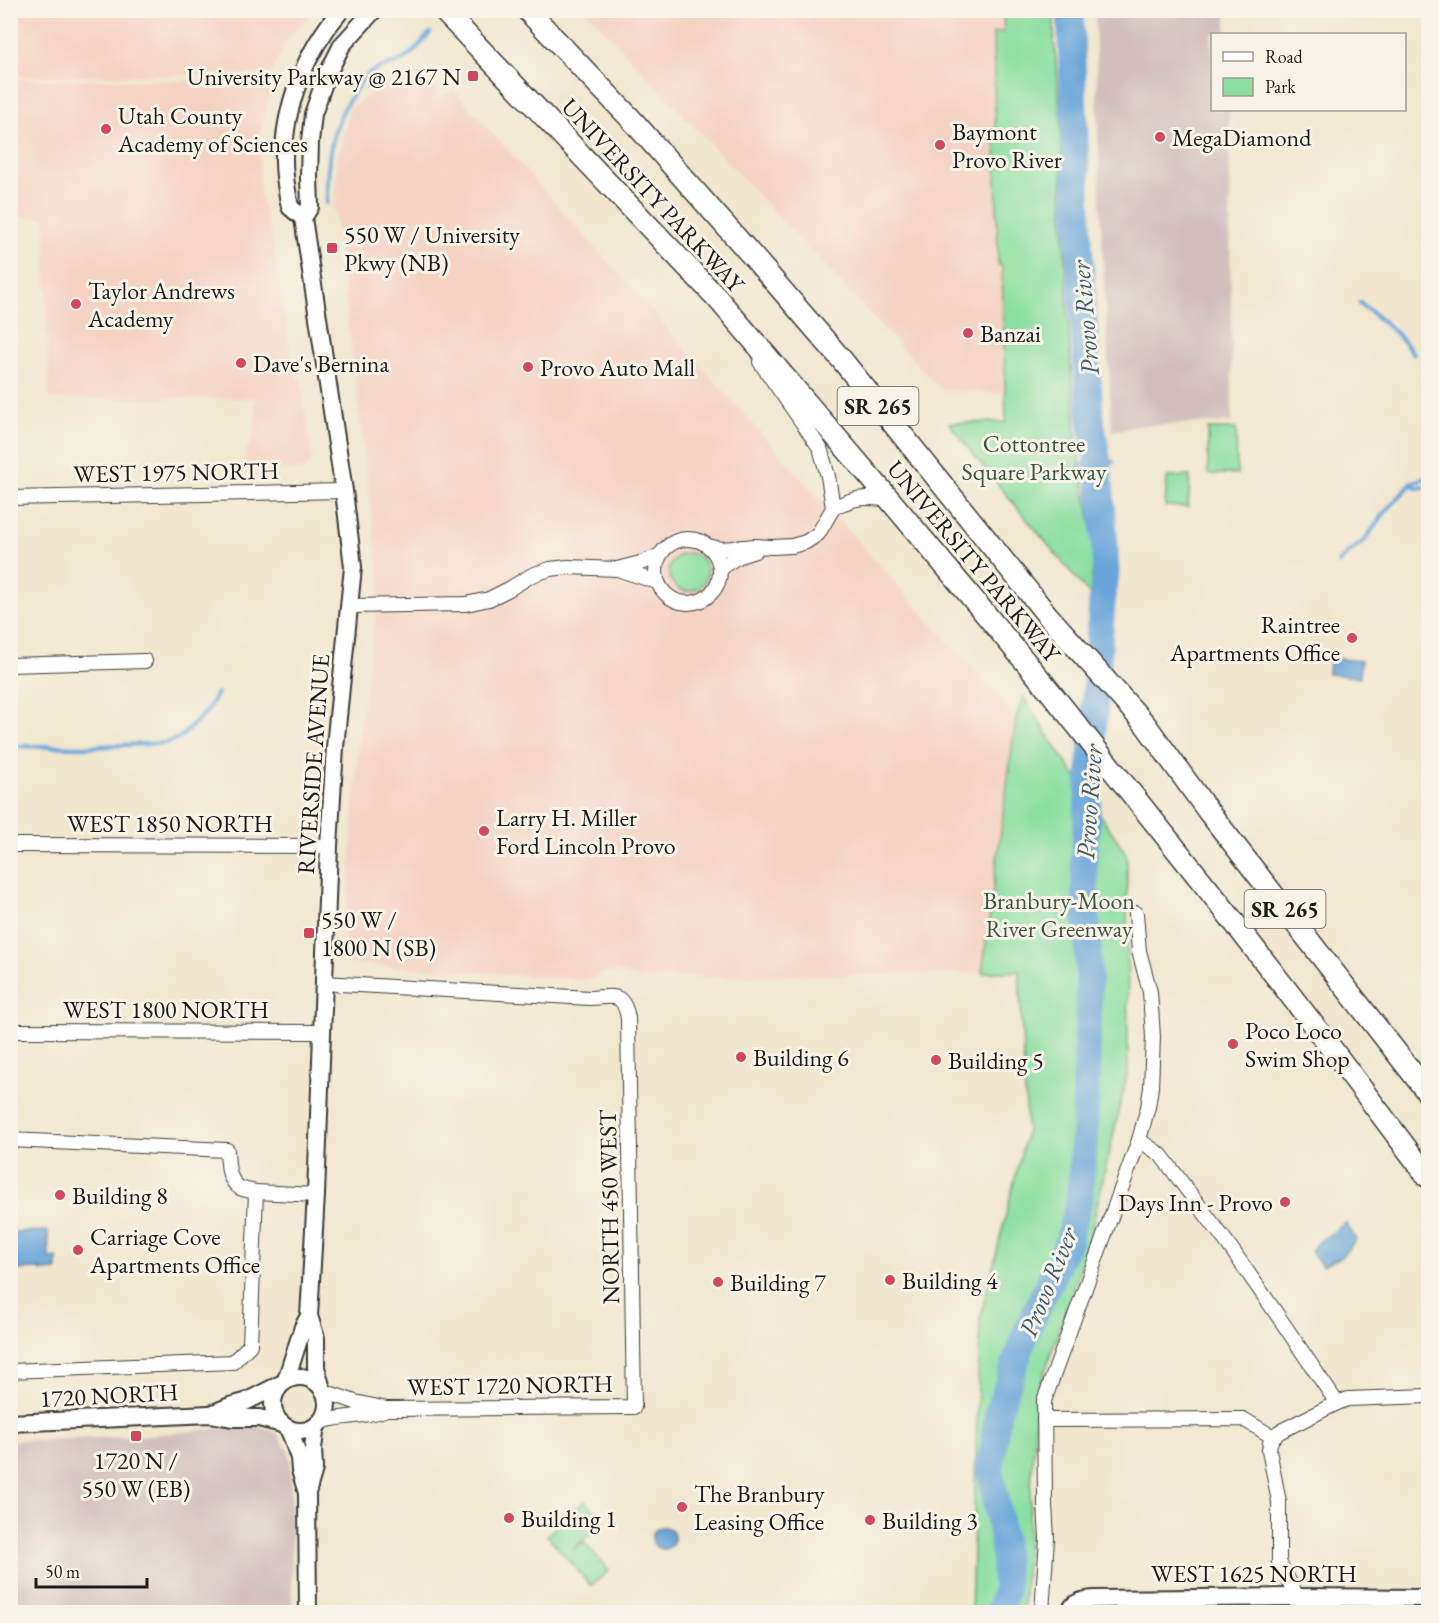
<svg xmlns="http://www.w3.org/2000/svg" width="1439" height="1623" viewBox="0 0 1439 1623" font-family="'EB Garamond',serif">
  <rect width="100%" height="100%" fill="#f7f3e8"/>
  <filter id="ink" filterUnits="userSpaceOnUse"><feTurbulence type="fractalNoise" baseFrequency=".0167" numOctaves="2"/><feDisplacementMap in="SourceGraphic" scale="12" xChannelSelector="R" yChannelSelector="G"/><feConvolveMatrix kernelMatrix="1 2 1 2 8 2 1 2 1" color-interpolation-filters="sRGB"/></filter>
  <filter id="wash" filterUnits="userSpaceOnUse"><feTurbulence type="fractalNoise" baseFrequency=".008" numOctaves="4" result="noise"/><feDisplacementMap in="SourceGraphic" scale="24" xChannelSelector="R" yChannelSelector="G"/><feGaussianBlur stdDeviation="1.35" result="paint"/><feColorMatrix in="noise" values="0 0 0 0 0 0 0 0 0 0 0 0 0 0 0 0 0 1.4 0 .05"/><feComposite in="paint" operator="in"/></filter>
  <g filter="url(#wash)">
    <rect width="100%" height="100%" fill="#f0e7ce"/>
    <!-- built -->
    <g fill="#f5d2c2">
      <polygon points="10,11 11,10 315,11 288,38 271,74 11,77"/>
      <polygon points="586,11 1003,11 1004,33 993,33 998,264 1002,265 1005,393 942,391"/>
      <polygon points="433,71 436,99 454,90 1016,718 982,973 637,978 622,973 615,972 602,973 593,978 583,980 357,964 351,963 347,959 344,953 344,946 360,727 380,584 334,207 338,156 350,107 372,94 372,80"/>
      <polygon points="11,79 261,82 271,89 260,138 259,191 273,244 293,369 300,380 310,440 312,458 310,463 305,469 300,470 248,471 245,454 255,432 255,398 49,399 45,218 11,217"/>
    </g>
    <!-- industrial -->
    <g fill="#d1bfbd">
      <polygon points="1095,11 1226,11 1226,34 1212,34 1212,110 1229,110 1232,422 1133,426 1126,429 1112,431 1100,202"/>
      <polygon points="253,1425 270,1429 278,1435 288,1450 291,1462 292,1612 11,1612 10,1441 141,1436"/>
    </g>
    <!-- green -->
    <g fill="#8bdfa0" stroke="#547e5e" stroke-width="1.5">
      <path d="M1003 11H1054V38L1061 120 1063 212 1070 351 1077 445 1091 525 1094 558 1090 595C1043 538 994 482 949 423L1006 422 1002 265H998L993 33 1004 32Z"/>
      <polygon points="1208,429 1236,429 1237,474 1208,474"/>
      <polygon points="1190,476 1188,507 1165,506 1167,477"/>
      <circle cx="688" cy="572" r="19"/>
      <polygon points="1023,697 1127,855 1128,1071 1087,1249 1037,1394 1023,1612 971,1612 980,1319 1027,1130 1019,971 982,973 1016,718"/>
      <polygon points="585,1501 604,1522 572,1550 584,1542 609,1571 591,1586 547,1535"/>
    </g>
    <!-- water -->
    <g fill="#69a5da" stroke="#42607b" stroke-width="1.5">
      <polygon points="1329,658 1361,661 1360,677 1328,674"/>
      <polygon points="1346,1223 1356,1240 1341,1257 1322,1266 1311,1251 1317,1243"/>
      <polygon points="48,1231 49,1258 57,1258 57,1270 41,1271 40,1269 11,1270 11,1232"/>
      <circle cx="663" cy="1538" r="11"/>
    </g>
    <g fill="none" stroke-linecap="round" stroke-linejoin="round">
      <!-- stream -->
      <g stroke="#69a5da" stroke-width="4.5">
        <path d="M327 203C327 165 330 124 354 92 359 84 364 76 373 71 380 67 390 65 399 62 411 56 421 43 430 33"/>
        <path d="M1360 303C1381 320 1397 331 1414 354"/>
        <polyline points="1079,465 1113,462"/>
        <polyline points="1411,484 1416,488 1423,487"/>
        <polyline points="1339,563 1348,553 1364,541 1385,512 1411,484 1424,478"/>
        <polyline points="10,746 84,747 166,743 181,737 207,711 217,693"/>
      </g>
      <!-- river -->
      <polyline stroke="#69a5da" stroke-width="27" points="999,1612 1006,1590 1003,1540 990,1469 998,1412 1027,1330 1068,1242 1079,1202 1085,1129 1089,977 1084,859 1102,602 1106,573 1103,519 1098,464 1090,414 1079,244 1070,10"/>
    </g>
  </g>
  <g filter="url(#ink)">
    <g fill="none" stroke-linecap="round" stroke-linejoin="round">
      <!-- minor casing -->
      <g stroke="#3c3a37" stroke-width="16">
        <g id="minor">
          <polyline points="10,498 344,491"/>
          <path d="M833 508C854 497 867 496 890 500"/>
          <circle cx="688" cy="571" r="32"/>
          <polyline points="708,546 722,549 755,546 772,547 792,546 806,542 818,534 833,508 828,476 820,448 760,362"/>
          <polyline points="617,569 644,562 660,555"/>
          <path d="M720 570C730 559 741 555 755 551"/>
          <polyline points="350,606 466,604 489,599 509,589 532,575 550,569 568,567 617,569 657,582"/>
          <polyline points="10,665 145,661"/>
          <polyline points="10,845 329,846"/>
          <path d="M323 983 590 998C613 997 623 991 628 1018L634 1407 387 1409 355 1402 324 1391"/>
          <polyline points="10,1031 322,1032"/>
          <path d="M10 1140 227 1150C228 1163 227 1180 240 1188 245 1190 251 1191 256 1192L250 1345 233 1362 10 1371"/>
          <polyline points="1139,1140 1161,1155 1228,1244 1276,1313 1337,1403"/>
          <polyline points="256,1192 316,1195"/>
          <polyline points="1044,1420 1243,1419 1273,1437 1279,1432 1337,1403 1348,1399 1428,1396"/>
          <path d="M320 1422C343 1415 366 1418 387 1409"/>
          <polyline points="1273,1437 1270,1443 1269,1450 1279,1502 1279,1562 1297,1597"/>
          <polyline points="1042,1612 1047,1538 1045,1505 1044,1401 1139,1140 1148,1107 1151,1087 1153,1037 1150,992 1139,951 1136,913"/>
        </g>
      </g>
      <!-- tertiary casing -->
      <g stroke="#3c3a37" stroke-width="20">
        <g id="tertiary">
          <path d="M303 218 290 207C287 192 284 177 284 161 283 107 306 51 341 10"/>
          <circle cx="300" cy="1404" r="27"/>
          <polyline points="286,1380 303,1327 309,1316"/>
          <polyline points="321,1386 316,1367 316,1338 309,1316 316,1195 329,846 335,747 353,567 344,491 303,218 310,207 309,177 310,142 313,114 326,77 342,45 374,10"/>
          <polyline points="211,1414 230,1406 245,1402 281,1384"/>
          <polyline points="10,1423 210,1414 232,1418 259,1418 282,1424"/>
          <polyline points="288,1428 293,1440 299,1458 300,1470 307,1493 308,1612"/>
          <polyline points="307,1493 314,1469 313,1448 316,1426"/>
          <path d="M1069 1612C1074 1601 1084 1600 1095 1599L1297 1597 1428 1598"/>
        </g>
      </g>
      <!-- primary casing -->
      <g stroke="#3c3a37" stroke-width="24">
        <g id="primary">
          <polyline points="443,10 717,298 890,500 1044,684 1223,908 1319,1032 1428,1177"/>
          <polyline points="527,10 632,120 755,259 842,360 1048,616 1145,724 1208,811 1428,1093"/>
        </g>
      </g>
      <!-- minor -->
      <use href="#minor" stroke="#fff" stroke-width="14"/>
      <!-- tertiary -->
      <use href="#tertiary" stroke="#fff" stroke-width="16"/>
      <!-- primary -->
      <use href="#primary" stroke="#fff" stroke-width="21"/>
    </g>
  </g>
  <!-- markers -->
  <g fill="#d1495b" stroke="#f7f3e8" stroke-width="2">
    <rect x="467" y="70" width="12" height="12" rx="3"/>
    <circle cx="106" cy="129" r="6"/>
    <circle cx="1160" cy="137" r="6"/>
    <circle cx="940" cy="145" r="6"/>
    <rect x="326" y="242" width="12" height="12" rx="3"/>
    <circle cx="76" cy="304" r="6"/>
    <circle cx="968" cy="333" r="6"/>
    <circle cx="241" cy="363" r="6"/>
    <circle cx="528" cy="367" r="6"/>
    <circle cx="1352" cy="638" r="6"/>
    <circle cx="484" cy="831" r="6"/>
    <rect x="303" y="927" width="12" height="12" rx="3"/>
    <circle cx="1233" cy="1044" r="6"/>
    <circle cx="741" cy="1057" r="6"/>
    <circle cx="936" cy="1060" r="6"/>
    <circle cx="60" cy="1195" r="6"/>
    <circle cx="1285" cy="1202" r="6"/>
    <circle cx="78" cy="1250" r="6"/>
    <circle cx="890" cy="1280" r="6"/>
    <circle cx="718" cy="1282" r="6"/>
    <rect x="130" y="1430" width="12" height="12" rx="3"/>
    <circle cx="682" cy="1507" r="6"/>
    <circle cx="509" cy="1518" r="6"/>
    <circle cx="870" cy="1520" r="6"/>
  </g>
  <g text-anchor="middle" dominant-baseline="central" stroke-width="6" stroke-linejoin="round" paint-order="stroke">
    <!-- shield labels -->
    <g fill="#f7f3e8" stroke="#5e5c59" stroke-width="1.5">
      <rect x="837.5" y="387" width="81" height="38" rx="4.5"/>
      <rect x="1244.5" y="890" width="81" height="38" rx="4.5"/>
    </g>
    <g font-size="22" font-weight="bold" fill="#1c1c1c">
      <text x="878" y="406">SR 265</text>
      <text x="1285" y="909">SR 265</text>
    </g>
    <!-- poi labels -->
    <g font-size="24" fill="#1c1c1c" stroke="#f7f3e8" text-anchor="start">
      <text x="461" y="76" text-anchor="end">University Parkway @ 2167 N</text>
      <text x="118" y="115">Utah County<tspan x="118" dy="28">Academy of Sciences</tspan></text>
      <text x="952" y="131">Baymont<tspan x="952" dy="28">Provo River</tspan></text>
      <text x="1172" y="137">MegaDiamond</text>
      <text x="344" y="234">550 W / University<tspan x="344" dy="28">Pkwy (NB)</tspan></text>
      <text x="88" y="290">Taylor Andrews<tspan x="88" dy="28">Academy</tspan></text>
      <text x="980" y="333">Banzai</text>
      <text x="253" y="363">Dave's Bernina</text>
      <text x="540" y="367">Provo Auto Mall</text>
      <text x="1340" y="624" text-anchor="end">Raintree<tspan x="1340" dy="28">Apartments Office</tspan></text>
      <text x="496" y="817">Larry H. Miller<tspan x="496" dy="28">Ford Lincoln Provo</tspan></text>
      <text x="321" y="919">550 W /<tspan x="321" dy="28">1800 N (SB)</tspan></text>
      <text x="1245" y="1030">Poco Loco<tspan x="1245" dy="28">Swim Shop</tspan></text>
      <text x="753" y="1057">Building 6</text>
      <text x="948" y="1060">Building 5</text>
      <text x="72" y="1195">Building 8</text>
      <text x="1273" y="1202" text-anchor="end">Days Inn - Provo</text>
      <text x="90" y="1236">Carriage Cove<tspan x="90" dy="28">Apartments Office</tspan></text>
      <text x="902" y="1280">Building 4</text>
      <text x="730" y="1282">Building 7</text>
      <text x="136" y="1460" text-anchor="middle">1720 N /<tspan x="136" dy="28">550 W (EB)</tspan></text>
      <text x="694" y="1493">The Branbury<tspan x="694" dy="28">Leasing Office</tspan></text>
      <text x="521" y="1518">Building 1</text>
      <text x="882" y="1520">Building 3</text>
    </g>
    <!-- street labels -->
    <g font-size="24" fill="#1c1c1c" stroke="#f7f3e8">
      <text transform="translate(653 195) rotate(47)">UNIVERSITY PARKWAY</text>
      <text transform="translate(176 472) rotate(-1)">WEST 1975 NORTH</text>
      <text transform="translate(974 561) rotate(50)">UNIVERSITY PARKWAY</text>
      <text transform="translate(313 764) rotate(-86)">RIVERSIDE AVENUE</text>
      <text x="170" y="823">WEST 1850 NORTH</text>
      <text x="166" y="1009">WEST 1800 NORTH</text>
      <text transform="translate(609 1207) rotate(-91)">NORTH 450 WEST</text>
      <text transform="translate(510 1385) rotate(-1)">WEST 1720 NORTH</text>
      <text transform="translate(109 1395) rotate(-3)">1720 NORTH</text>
      <text x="1254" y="1573">WEST 1625 NORTH</text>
    </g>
    <!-- park labels -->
    <g font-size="24" fill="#3d5644" stroke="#f7f3e8">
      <text x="1034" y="443">Cottontree<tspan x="1034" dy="28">Square Parkway</tspan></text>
      <text x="1059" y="900">Branbury-Moon<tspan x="1059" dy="28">River Greenway</tspan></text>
    </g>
    <!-- water labels -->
    <g font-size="26" font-style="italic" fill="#3f5a71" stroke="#f7f3e8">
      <text transform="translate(1085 318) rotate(-95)">Provo River</text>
      <text transform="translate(1089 802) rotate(-86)">Provo River</text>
      <text transform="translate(1048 1282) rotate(-68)">Provo River</text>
    </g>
  </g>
  <!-- margin -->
  <rect width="1439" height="1623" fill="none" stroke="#f7f3e8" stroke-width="36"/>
  <!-- legend -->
  <rect x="1211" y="33" width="195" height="78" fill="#f7f3e8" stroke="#9f9d96" stroke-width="1.5"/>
  <rect x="1223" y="52" width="30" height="9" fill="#ffffff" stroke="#9f9d96" stroke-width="1.5"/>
  <text x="1265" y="63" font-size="18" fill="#1c1c1c">Road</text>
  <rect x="1223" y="78" width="30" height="18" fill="#8bdfa0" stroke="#9f9d96" stroke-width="1.5"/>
  <text x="1265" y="93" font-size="18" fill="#1c1c1c">Park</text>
  <!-- scale -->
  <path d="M36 1578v9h111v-9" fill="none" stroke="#1c1c1c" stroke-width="3"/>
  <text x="45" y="1578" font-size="18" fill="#1c1c1c" stroke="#f7f3e8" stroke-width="4.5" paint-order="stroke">50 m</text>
</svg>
